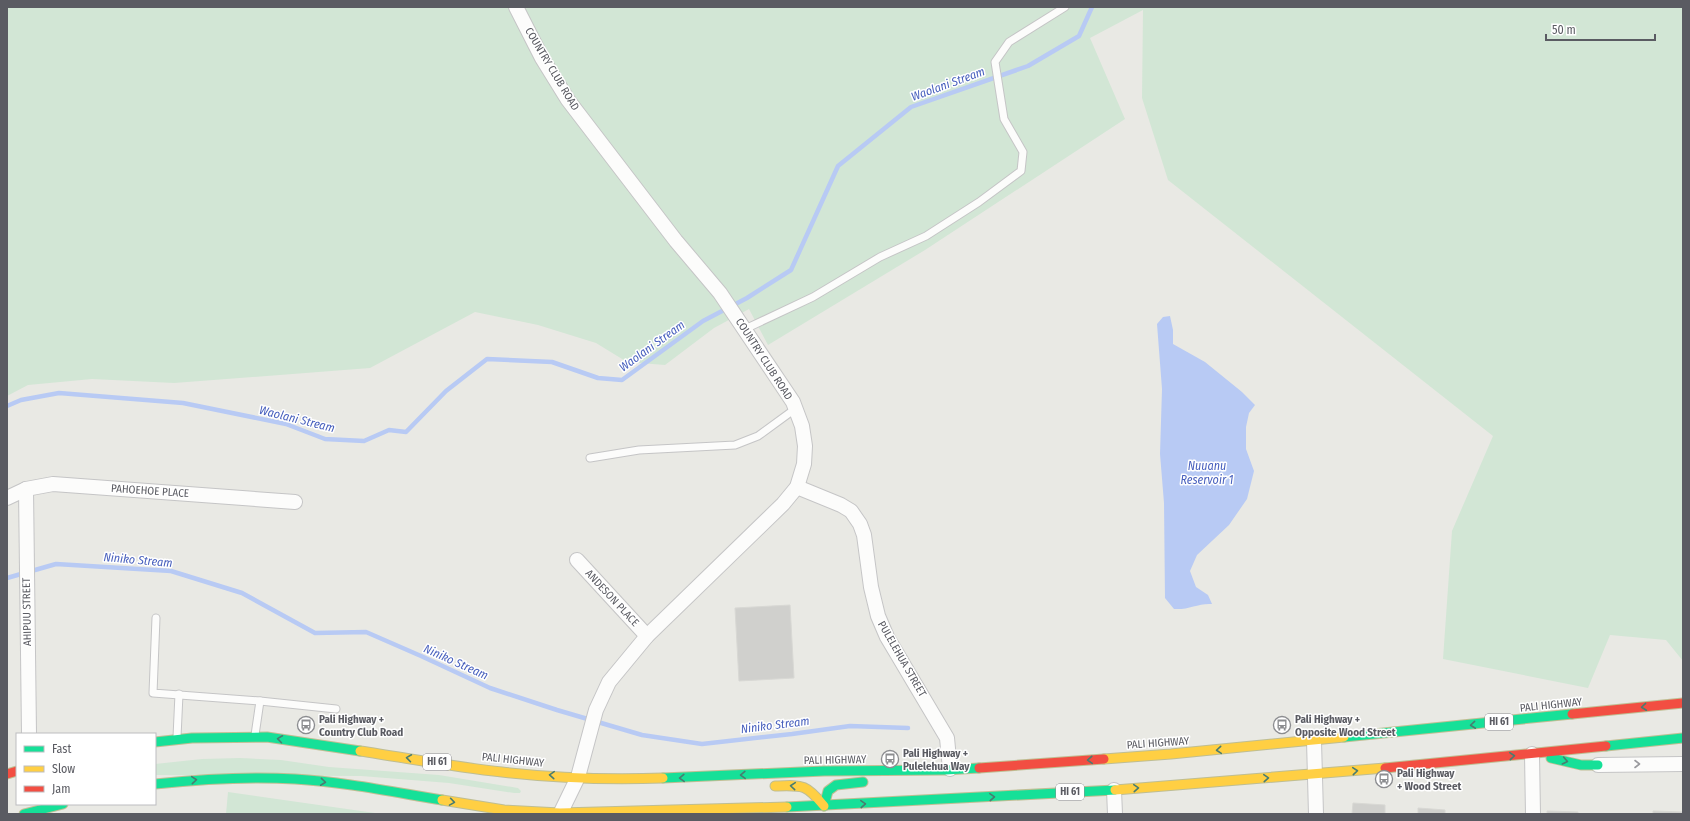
<svg xmlns="http://www.w3.org/2000/svg" width="1690" height="821" viewBox="0 0 1690 821" font-family="'Fira Sans Condensed',sans-serif">
  <rect width="100%" height="100%" fill="#e9e9e4"/>
  <!-- green -->
  <g fill="#d2e6d5">
    <polygon points="7,7 1683,7 1683,661 1666,640 1610,635 1588,688 1443,659 1452,531 1493,436 1168,180 1142,98 1143,10 1090,38 1125,119 925,250 768,345 749,309 714,328 665,365 627,362 596,343 538,325 475,312 370,368 174,383 92,379 28,385 7,396"/>
    <polygon points="240,758 281,760 329,767 439,775 518,788 521,791 520,793 514,793 449,783 361,776 155,775 155,764 202,759"/>
    <polygon points="228,792 382,814 226,814"/>
  </g>
  <!-- water -->
  <path fill="#b8caf4" d="M1170 316 1173 330V344L1205 362 1242 392 1255 405 1249 413 1246 427V449L1254 471 1247 499 1229 525 1197 555 1190 571 1196 587 1208 595 1212 604C1198 603 1189 610 1174 609L1165 598 1164 503 1160 454 1162 389 1157 324 1163 317Z"/>
  <g fill="none" stroke-linecap="round" stroke-linejoin="round">
    <!-- stream -->
    <g stroke="#b8caf4" stroke-width="4.5">
      <polyline points="7,406 21,400 59,393 183,403 286,424 325,439 364,441 389,430 406,432 446,391 487,359 552,362 598,378 622,380 703,321 747,298 791,270 838,166 911,107 1028,66 1079,36 1092,7"/>
      <polyline points="7,578 56,564 171,571 242,593 315,633 366,632 421,656 490,688 557,710 642,735 702,744 792,734 850,726 908,728"/>
    </g>
  </g>
  <!-- building -->
  <g fill="#d0d0cd" stroke="#d8d8d4">
    <polygon points="790,605 794,678 739,681 735,608"/>
    <polygon points="1353,803 1385,805 1385,814 1352,814"/>
    <polygon points="1418,808 1445,810 1445,814 1418,814"/>
    <polygon points="1547,811 1578,812 1578,814 1547,814"/>
    <polygon points="1653,811 1683,812 1683,814 1653,814"/>
  </g>
  <g fill="none" stroke-linecap="round" stroke-linejoin="round">
    <!-- lane casing -->
    <g stroke="#c5c5c6" stroke-width="9">
      <g id="lane">
        <polyline points="745,329 813,297 880,257 926,236 979,202 1021,171 1023,152 1004,119 995,62 1009,42 1065,7"/>
        <polyline points="590,458 639,450 735,445 758,436 795,409"/>
        <polyline points="156,618 153,693 260,701 336,709"/>
        <polyline points="255,735 260,701"/>
        <polyline points="177,737 179,694"/>
      </g>
    </g>
    <!-- street casing -->
    <g stroke="#c5c5c6" stroke-width="16">
      <g id="street">
        <polyline points="516,7 542,58 568,100 676,241 720,293 793,402 802,426 805,446 804,464 797,487 783,504 647,636 609,682 596,710 578,777 560,814"/>
        <polyline points="797,487 841,505 851,511 860,524 864,535 871,587 878,616 887,637 947,738 950,769"/>
        <polyline points="26,489 29,734"/>
        <polyline points="7,498 26,489 53,484 295,502"/>
        <polyline points="577,560 647,636"/>
        <polyline points="1314,741 1316,814"/>
        <polyline points="1532,754 1533,814"/>
        <polyline points="1598,765 1683,764"/>
        <polyline points="1114,790 1115,814"/>
      </g>
    </g>
    <!-- fast casing -->
    <g stroke="#bfbe93" stroke-width="11">
      <g id="fast">
        <polyline points="1344,737 1572,714"/>
        <polyline points="155,742 192,738 267,737 360,751"/>
        <polyline points="1606,746 1683,738"/>
        <polyline points="1551,758 1581,765 1598,765"/>
        <polyline points="663,778 824,771 945,770 979,768"/>
        <path d="M155 784C202 779 248 776 295 779 344 782 393 792 442 800"/>
        <polyline points="824,806 828,791 836,785 863,782"/>
        <polyline points="787,807 1115,790"/>
        <polyline points="24,814 63,804"/>
      </g>
    </g>
    <!-- slow casing -->
    <g stroke="#bfbe93" stroke-width="11">
      <g id="slow">
        <path d="M360 751C407 758 455 767 502 772 555 778 610 780 663 778"/>
        <polyline points="1104,759 1171,754 1344,737"/>
        <path d="M775 786C803 785 806 784 824 806"/>
        <polyline points="1115,790 1385,768"/>
        <polyline points="442,800 504,810 560,813 787,807"/>
      </g>
    </g>
    <!-- jam casing -->
    <g stroke="#bfbe93" stroke-width="11">
      <g id="jam">
        <polyline points="1572,714 1683,703"/>
        <polyline points="979,768 1104,759"/>
        <polyline points="1385,768 1606,746"/>
        <polyline points="7,774 17,771"/>
      </g>
    </g>
    <!-- lane -->
    <use href="#lane" stroke="#fcfcfb" stroke-width="7"/>
    <!-- street -->
    <use href="#street" stroke="#fcfcfb" stroke-width="14"/>
    <!-- fast -->
    <use href="#fast" stroke="#16e098" stroke-width="9"/>
    <!-- slow -->
    <use href="#slow" stroke="#ffcf43" stroke-width="9"/>
    <!-- jam -->
    <use href="#jam" stroke="#f24e42" stroke-width="9"/>
  </g>
  <!-- one-way arrows -->
  <defs><path id="oneway-chevron" d="M-2-3.5L2.5 0L-2 3.5" fill="none" stroke-width="1.6" stroke-linecap="round" stroke-linejoin="round"/></defs>
  <g stroke="#497c70">
    <use href="#oneway-chevron" transform="translate(1644 707) rotate(174)"/>
    <use href="#oneway-chevron" transform="translate(1473 725) rotate(174)"/>
    <use href="#oneway-chevron" transform="translate(280 739) rotate(-172)"/>
    <use href="#oneway-chevron" transform="translate(1219 750) rotate(175)"/>
    <use href="#oneway-chevron" transform="translate(1512 756) rotate(-5)"/>
    <use href="#oneway-chevron" transform="translate(409 758) rotate(-172)"/>
    <use href="#oneway-chevron" transform="translate(1090 760) rotate(176)"/>
    <use href="#oneway-chevron" transform="translate(1565 761) rotate(12)"/>
    <use href="#oneway-chevron" transform="translate(1355 771) rotate(-5)"/>
    <use href="#oneway-chevron" transform="translate(552 775) rotate(-176)"/>
    <use href="#oneway-chevron" transform="translate(743 775) rotate(178)"/>
    <use href="#oneway-chevron" transform="translate(682 778) rotate(178)"/>
    <use href="#oneway-chevron" transform="translate(1266 778) rotate(-4)"/>
    <use href="#oneway-chevron" transform="translate(194 780) rotate(-5)"/>
    <use href="#oneway-chevron" transform="translate(323 782) rotate(6)"/>
    <use href="#oneway-chevron" transform="translate(793 786) rotate(-175)"/>
    <use href="#oneway-chevron" transform="translate(1136 788) rotate(-4)"/>
    <use href="#oneway-chevron" transform="translate(992 797) rotate(-3)"/>
    <use href="#oneway-chevron" transform="translate(452 802) rotate(9)"/>
    <use href="#oneway-chevron" transform="translate(863 804) rotate(-3)"/>
  </g>
  <use stroke="#9b9b9f" href="#oneway-chevron" transform="translate(1637 764)"/>
  <!-- icons -->
  <defs>
    <g id="bus-ring" transform="scale(0.9)"><circle r="9.5" fill="#fff" stroke="#8c8d90" stroke-width="1.5"/><path d="M-5-6H5V4H4V6H2V4H-2V6H-4V4H-5ZM-3.5-4V0h7V-4ZM-3.5 1.2v1.5H-2V1.2ZM2 1.2v1.5H3.5V1.2Z" fill="#8c8d90"/></g>
  </defs>
  <g fill-rule="evenodd">
    <use href="#bus-ring" x="306" y="725"/>
    <use href="#bus-ring" x="1282" y="725"/>
    <use href="#bus-ring" x="890" y="759"/>
    <use href="#bus-ring" x="1384" y="779"/>
  </g>
  <g text-anchor="middle" dominant-baseline="central" stroke-width="3" stroke-linejoin="round" paint-order="stroke">
    <!-- shield labels -->
    <g fill="#fff" stroke="#8c8c91" stroke-width="1">
      <rect x="1485" y="714" width="28" height="16" rx="3"/>
      <rect x="423" y="754" width="28" height="16" rx="3"/>
      <rect x="1056" y="784" width="28" height="16" rx="3"/>
    </g>
    <g font-size="10" font-weight="bold" fill="#5a5b62">
      <text x="1499" y="722">HI 61</text>
      <text x="437" y="762">HI 61</text>
      <text x="1070" y="792">HI 61</text>
    </g>
    <!-- street labels -->
    <g font-size="11" fill="#5a5b62" stroke="#fff">
      <text transform="translate(552 69) rotate(59)">COUNTRY CLUB ROAD</text>
      <text transform="translate(764 359) rotate(57)">COUNTRY CLUB ROAD</text>
      <text transform="translate(150 491) rotate(4)">PAHOEHOE PLACE</text>
      <text transform="translate(612 598) rotate(47)">ANDESON PLACE</text>
      <text transform="translate(27 612) rotate(-91)">AHIPUU STREET</text>
      <text transform="translate(902 659) rotate(60)">PULELEHUA STREET</text>
      <text transform="translate(1551 705) rotate(-6)">PALI HIGHWAY</text>
      <text transform="translate(1158 743) rotate(-4)">PALI HIGHWAY</text>
      <text transform="translate(513 760) rotate(6)">PALI HIGHWAY</text>
      <text transform="translate(835 760) rotate(-1)">PALI HIGHWAY</text>
    </g>
    <!-- poi labels -->
    <g font-size="11" font-weight="bold" fill="#5a5b62" stroke="#fff" text-anchor="start">
      <text x="319" y="719">Pali Highway +<tspan x="319" dy="13">Country Club Road</tspan></text>
      <text x="1295" y="719">Pali Highway +<tspan x="1295" dy="13">Opposite Wood Street</tspan></text>
      <text x="903" y="753">Pali Highway +<tspan x="903" dy="13">Pulelehua Way</tspan></text>
      <text x="1397" y="773">Pali Highway<tspan x="1397" dy="13">+ Wood Street</tspan></text>
    </g>
    <!-- water labels -->
    <g font-size="12" font-style="italic" fill="#475fbd" stroke="#fff">
      <text transform="translate(948 84) rotate(-20)">Waolani Stream</text>
      <text transform="translate(652 346) rotate(-36)">Waolani Stream</text>
      <text transform="translate(297 419) rotate(14)">Waolani Stream</text>
      <text x="1207" y="466">Nuuanu<tspan x="1207" dy="14">Reservoir 1</tspan></text>
      <text transform="translate(138 560) rotate(5)">Niniko Stream</text>
      <text transform="translate(456 662) rotate(24)">Niniko Stream</text>
      <text transform="translate(775 725) rotate(-7)">Niniko Stream</text>
    </g>
  </g>
  <!-- border -->
  <rect width="1690" height="821" fill="none" stroke="#5a5b62" stroke-width="16"/>
  <!-- legend -->
  <rect x="16" y="733" width="140" height="72" fill="#ffffff" stroke="#bdbdc0"/>
  <rect x="24" y="746" width="20" height="6" fill="#16e098" stroke="#bdbdc0"/>
  <text x="52" y="753" font-size="12" fill="#5a5b62">Fast</text>
  <rect x="24" y="766" width="20" height="6" fill="#ffcf43" stroke="#bdbdc0"/>
  <text x="52" y="773" font-size="12" fill="#5a5b62">Slow</text>
  <rect x="24" y="786" width="20" height="6" fill="#f24e42" stroke="#bdbdc0"/>
  <text x="52" y="793" font-size="12" fill="#5a5b62">Jam</text>
  <!-- scale -->
  <path d="M1546 34v6h109v-6" fill="none" stroke="#5a5b62" stroke-width="2"/>
  <text x="1552" y="34" font-size="12" fill="#5a5b62" stroke="#ffffff" stroke-width="3" paint-order="stroke">50 m</text>
</svg>
